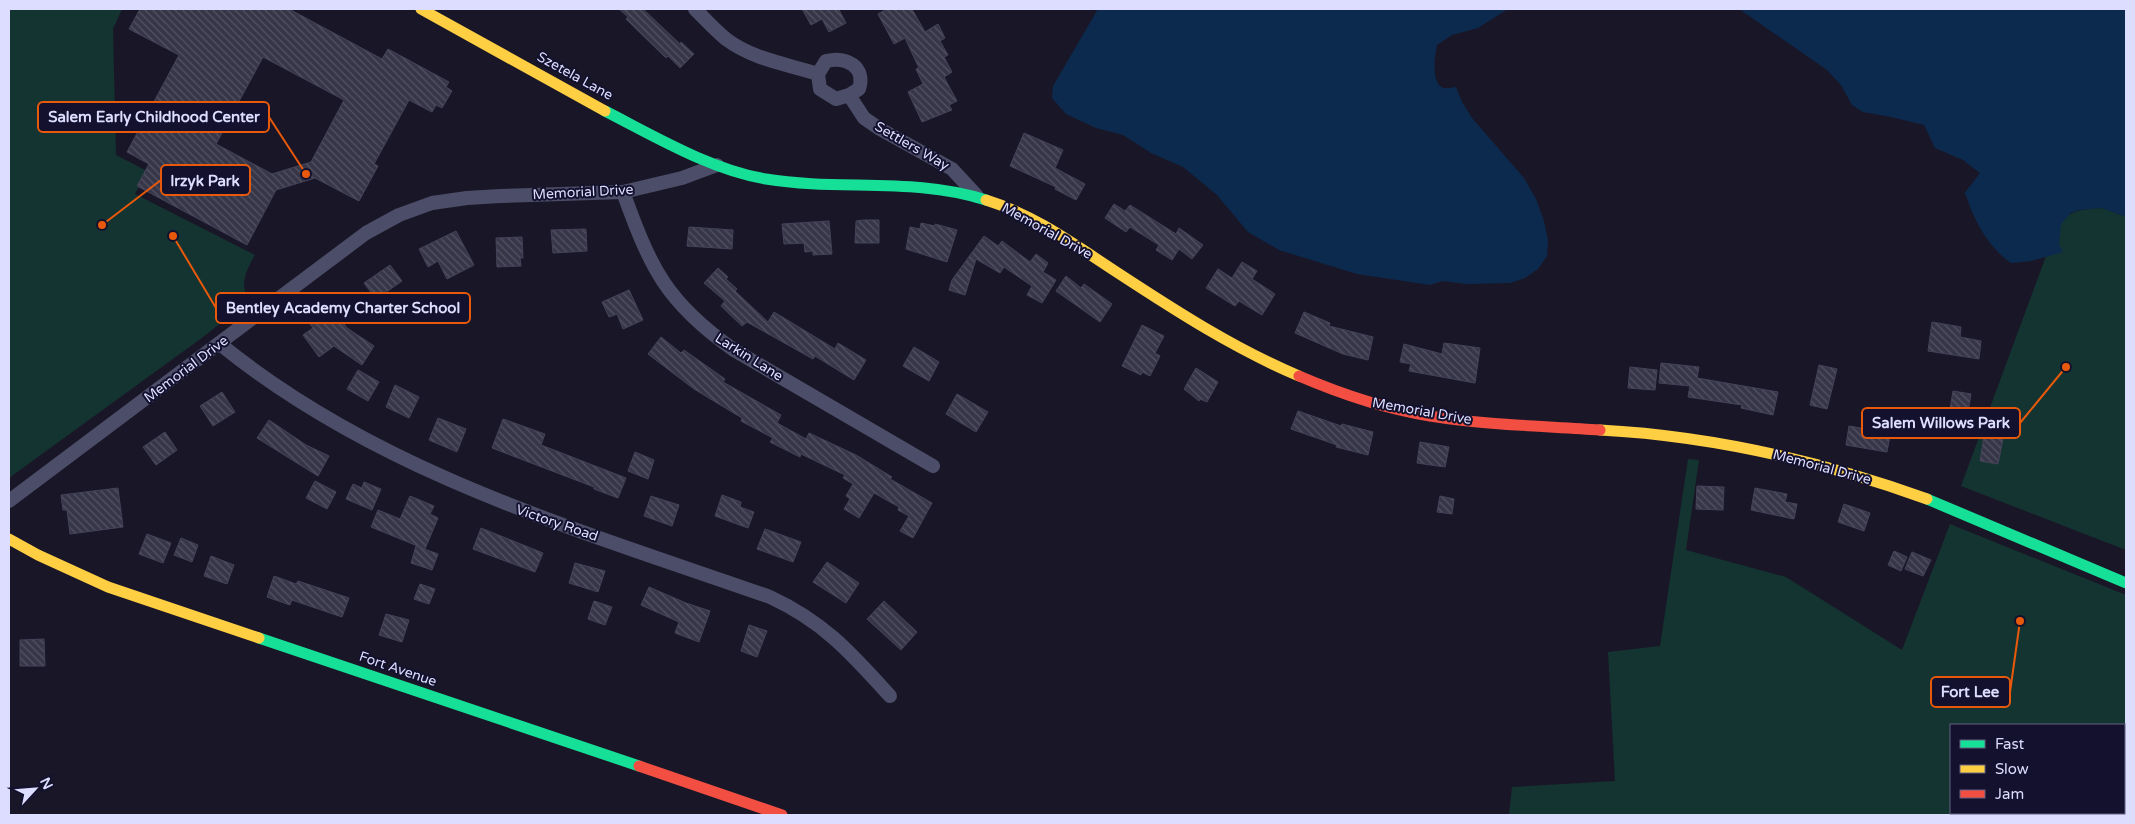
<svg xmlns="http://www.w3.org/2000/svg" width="2135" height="824" viewBox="0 0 2135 824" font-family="'Varela Round',sans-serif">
  <defs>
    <pattern id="building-back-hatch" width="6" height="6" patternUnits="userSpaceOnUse" patternTransform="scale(1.25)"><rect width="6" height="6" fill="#373648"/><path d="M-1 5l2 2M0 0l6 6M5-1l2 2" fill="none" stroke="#545363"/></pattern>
  </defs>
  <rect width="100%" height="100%" fill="#191727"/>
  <!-- green -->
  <g fill="#143431" fill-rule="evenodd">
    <path d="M9 9H122L113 29 116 155 147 171 135 194 255 255C246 271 239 284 249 301L203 337 9 478Z"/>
    <path d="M2102 208 2126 217V550L1961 486 2049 248C2065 215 2064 210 2102 208Z"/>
    <path d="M1688 459 1699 460 1686 550 1786 577 1902 650 1950 524 2126 595V815H1509L1512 787 1615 781 1608 652 1660 646ZM1951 725H2124V813H1951Z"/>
  </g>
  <!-- water -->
  <g fill="#0c2a4e">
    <path d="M1098 9H1508L1478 28 1452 35 1437 45C1435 55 1430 84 1444 88 1447 89 1453 87 1456 87L1462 102 1472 118 1524 178 1536 199 1544 221 1548 240 1547 256 1538 269 1525 278 1510 283 1467 284 1442 281 1430 285 1357 274 1279 250 1248 232 1217 195 1183 167 1151 153 1123 135 1096 128 1066 114 1052 98 1053 86Z"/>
    <path d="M1739 9H2126V217L2102 208 2079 210 2071 213 2061 224 2059 245 2063 252 2031 261 2011 263C1989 248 1974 221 1966 195L1964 194 1980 173 1963 160 1935 148 1924 125 1891 117 1863 112 1852 105 1841 85 1827 70Z"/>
  </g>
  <!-- building -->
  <g fill="url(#building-back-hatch)" stroke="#444259" fill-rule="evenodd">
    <path d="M140 9H289L382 59 388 49 449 82 446 87 452 91 442 108 436 105 432 112 409 100 374 164 378 166 359 201 315 178 276 190 247 245 137 186 149 164 127 152 179 55 129 29ZM263 57 344 100 311 162 272 174 216 144Z"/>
    <polygon points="619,9 643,9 680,44 681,42 694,54 680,68 668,56 666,58 626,19 628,17"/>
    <polygon points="802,9 842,9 839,10 846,23 829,32 822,19 811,25"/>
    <polygon points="887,9 912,9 925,32 938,24 945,38 940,41 948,55 944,57 952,72 944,77 957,101 949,105 952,110 922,122 908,92 923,84 916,69 919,68 905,38 894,44 878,14"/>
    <polygon points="1024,133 1063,150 1055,168 1085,184 1076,200 1055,189 1056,187 1010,166"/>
    <polygon points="1114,204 1125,211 1130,205 1176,234 1179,228 1203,245 1192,259 1179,249 1172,260 1156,250 1159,245 1130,227 1126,232 1105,218"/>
    <polygon points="864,220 879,220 879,243 855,243 856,221"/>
    <polygon points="829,221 832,254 813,255 813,251 805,252 804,243 784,244 782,224"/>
    <polygon points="921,223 935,226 935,224 957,230 947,262 906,249 910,227 920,229"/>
    <polygon points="689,227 733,230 732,249 687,246"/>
    <polygon points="586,229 587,251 553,253 551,230"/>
    <polygon points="456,231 474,265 447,279 438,261 428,267 419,249"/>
    <polygon points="984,236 998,246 1002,241 1030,262 1036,254 1048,263 1043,272 1056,280 1042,303 1027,295 1032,286 1004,267 1000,273 976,259 965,295 949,290 952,280"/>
    <polygon points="522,237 523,258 520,258 521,266 497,267 496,238"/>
    <polygon points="1242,262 1257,271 1252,279 1275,294 1262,315 1239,301 1235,306 1206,288 1218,269 1232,278"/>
    <polygon points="390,265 402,281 382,295 381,293 375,298 364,283"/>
    <polygon points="718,268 728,277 726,279 737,289 735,291 768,322 774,312 835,349 838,343 866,360 854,380 815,356 813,359 747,322 742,326 721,306 725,301 704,283"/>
    <polygon points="1066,276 1081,288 1084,284 1112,304 1100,322 1056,291"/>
    <polygon points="629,290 643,320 623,329 617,314 609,317 602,302"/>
    <polygon points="329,304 347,328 374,346 362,365 334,346 319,357 303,335 313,328 307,320"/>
    <polygon points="1304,312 1330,323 1329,326 1373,337 1368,360 1343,354 1295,333"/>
    <polygon points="1932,322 1961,327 1960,337 1981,341 1979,359 1928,351"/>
    <polygon points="1142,325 1164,336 1155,353 1160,356 1150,376 1142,372 1141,375 1122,366"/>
    <polygon points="661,337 681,353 684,350 725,379 723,382 781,415 777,423 806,439 809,433 856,455 892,477 890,479 932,503 913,538 900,531 909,516 898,510 899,507 874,493 859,518 844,509 850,499 846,496 853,484 843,478 845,475 801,454 800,457 770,442 773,438 741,421 742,418 694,389 648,354"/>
    <polygon points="1444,343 1480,348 1475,383 1409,371 1411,364 1400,362 1404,344 1442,354"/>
    <polygon points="914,347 939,362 929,381 903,366"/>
    <polygon points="1661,363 1699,367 1697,378 1778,392 1773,415 1741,408 1742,405 1688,397 1690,386 1659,383"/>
    <polygon points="1819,365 1837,369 1827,409 1810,405"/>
    <polygon points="1630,367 1657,370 1655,390 1628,388"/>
    <polygon points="1196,368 1218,382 1207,402 1200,399 1199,401 1184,389"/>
    <polygon points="358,370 379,382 368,401 347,389"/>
    <polygon points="395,385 419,397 409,418 386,407"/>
    <polygon points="1953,391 1971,394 1964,436 1946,433"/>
    <polygon points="222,392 235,412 213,426 200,406"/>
    <polygon points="957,394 988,412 976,432 946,414"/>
    <polygon points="1298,411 1341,426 1342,424 1373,432 1368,455 1336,447 1337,445 1291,429"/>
    <polygon points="438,418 466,429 457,452 429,440"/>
    <polygon points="503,419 545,434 541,445 626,478 618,498 594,489 594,487 492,448"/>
    <polygon points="269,420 306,445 329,456 318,476 257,438"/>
    <polygon points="1849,426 1866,429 1867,426 1891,430 1887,452 1846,445"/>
    <polygon points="165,432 177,450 156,465 143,447"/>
    <polygon points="1984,436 2003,439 1998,464 1980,461"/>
    <polygon points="1420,442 1449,447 1445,467 1417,463"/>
    <polygon points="635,452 654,460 648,479 628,471"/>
    <polygon points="315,481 336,492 327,509 306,498"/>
    <polygon points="364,482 381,489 372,510 346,499 353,484 362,488"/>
    <polygon points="1697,486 1724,487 1723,510 1696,509"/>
    <polygon points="118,488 123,527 70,534 67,510 63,510 61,495"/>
    <polygon points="1755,488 1787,494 1785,502 1797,504 1794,519 1751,510"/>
    <polygon points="722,495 741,502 740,507 754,512 748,528 715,516"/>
    <polygon points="410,496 434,506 430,514 438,518 425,549 371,527 378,510 400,519"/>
    <polygon points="651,496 679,505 672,526 644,516"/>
    <polygon points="1440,496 1454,499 1452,514 1437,512"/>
    <polygon points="1844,504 1870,513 1864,531 1838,522"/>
    <polygon points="481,528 543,553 535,572 473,549"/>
    <polygon points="765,529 801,542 793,562 757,549"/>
    <polygon points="147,534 171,543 163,563 139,554"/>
    <polygon points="181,538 198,545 192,562 174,555"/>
    <polygon points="416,546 438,554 432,570 411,563"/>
    <polygon points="1894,551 1907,557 1901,571 1888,565"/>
    <polygon points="1912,552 1931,560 1923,576 1905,569"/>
    <polygon points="211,556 234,565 227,584 204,576"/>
    <polygon points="827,562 859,583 846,603 813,582"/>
    <polygon points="575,563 605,571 598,592 569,583"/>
    <polygon points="274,576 296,584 298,581 349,598 342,617 292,600 290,605 267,597"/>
    <polygon points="420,584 435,589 429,604 414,599"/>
    <polygon points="649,587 686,603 710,611 699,642 675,633 679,622 641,605"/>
    <polygon points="594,601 612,607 605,625 588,619"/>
    <polygon points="884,601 917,632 901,650 867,619"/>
    <polygon points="386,614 409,620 402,642 379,635"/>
    <polygon points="749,625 767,631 757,657 741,651"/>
    <polygon points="44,639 45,666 20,666 20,640"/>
  </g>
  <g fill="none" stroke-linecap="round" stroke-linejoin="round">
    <!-- street -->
    <g stroke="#4c4d68" stroke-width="14">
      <path d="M695 9C705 19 715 30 726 39 752 59 787 64 818 74"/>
      <path d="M849 95 836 99 820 89 818 74 826 61C847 56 866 67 859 89L849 95 864 118 880 129 952 169 977 196"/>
      <path d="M623 192C651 269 666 302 734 350L933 466"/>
      <path d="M220 344C380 474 579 530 770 597 824 622 851 653 890 696"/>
      <polyline points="9,501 366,233 399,215 432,203 467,198 500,196 623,192 682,178 717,165"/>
    </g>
    <!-- fast -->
    <g stroke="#16e098" stroke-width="11">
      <path d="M605 111C654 136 711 170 766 179 839 191 915 177 986 200"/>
      <polyline points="1927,499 2126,583"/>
      <polyline points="259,638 639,766"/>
    </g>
    <!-- slow -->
    <g stroke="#ffcf43" stroke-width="11">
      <polyline points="421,9 605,111"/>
      <path d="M986 200C1035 215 1075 245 1118 273 1176 311 1235 349 1299 376"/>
      <path d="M1600 430C1713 436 1821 461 1927 499"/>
      <polyline points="9,539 38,555 108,587 259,638"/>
    </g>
    <!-- jam -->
    <g stroke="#f24e42" stroke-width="11">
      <path d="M1299 376C1341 394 1385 409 1430 416 1486 425 1543 426 1600 430"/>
      <polyline points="639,766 782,815"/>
    </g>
  </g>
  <g text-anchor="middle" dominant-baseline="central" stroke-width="4" stroke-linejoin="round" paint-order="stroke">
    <!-- street labels -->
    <g font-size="14" fill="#ddf" stroke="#13112d">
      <text transform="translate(575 76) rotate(29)">Szetela Lane</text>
      <text transform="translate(912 146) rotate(30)">Settlers Way</text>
      <text transform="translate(583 192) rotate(-3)">Memorial Drive</text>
      <text transform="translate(1047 231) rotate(29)">Memorial Drive</text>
      <text transform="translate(749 357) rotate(32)">Larkin Lane</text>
      <text transform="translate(186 369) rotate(-37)">Memorial Drive</text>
      <text transform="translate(1422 411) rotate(10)">Memorial Drive</text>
      <text transform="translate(1822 467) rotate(15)">Memorial Drive</text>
      <text transform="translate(557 523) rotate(19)">Victory Road</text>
      <text transform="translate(398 669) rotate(19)">Fort Avenue</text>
    </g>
  </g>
  <!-- callouts -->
  <path fill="none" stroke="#e8590c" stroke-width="2" d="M306 174L269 117M102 225L161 180M173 236L216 308M2066 367L2020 423M2020 621L2010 692"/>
  <g fill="#e8590c" stroke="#13112d" stroke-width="2">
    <circle cx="306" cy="174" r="5"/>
    <circle cx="102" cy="225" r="5"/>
    <circle cx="173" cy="236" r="5"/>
    <circle cx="2066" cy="367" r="5"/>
    <circle cx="2020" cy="621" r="5"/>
  </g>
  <g fill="#13112d" stroke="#e8590c" stroke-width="2">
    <rect x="38" y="102" width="231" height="30" rx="5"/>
    <rect x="161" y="165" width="89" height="30" rx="5"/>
    <rect x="216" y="293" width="254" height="30" rx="5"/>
    <rect x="1862" y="408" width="158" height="30" rx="5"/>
    <rect x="1931" y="677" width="79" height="30" rx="5"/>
  </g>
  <g font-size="15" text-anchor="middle" font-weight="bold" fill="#ddf">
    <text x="154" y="122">Salem Early Childhood Center</text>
    <text x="205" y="186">Irzyk Park</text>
    <text x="343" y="313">Bentley Academy Charter School</text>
    <text x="1941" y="428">Salem Willows Park</text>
    <text x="1970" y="697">Fort Lee</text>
  </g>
  <!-- border -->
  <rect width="2135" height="824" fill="none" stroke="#ddddff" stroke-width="20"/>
  <!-- legend -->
  <rect x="1950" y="724" width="175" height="90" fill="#13112d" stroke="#646381"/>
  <rect x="1960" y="740" width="25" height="8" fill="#16e098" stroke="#646381"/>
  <text x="1995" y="749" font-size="15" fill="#ddddff">Fast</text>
  <rect x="1960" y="765" width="25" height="8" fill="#ffcf43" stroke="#646381"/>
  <text x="1995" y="774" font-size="15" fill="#ddddff">Slow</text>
  <rect x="1960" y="790" width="25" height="8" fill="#f24e42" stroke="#646381"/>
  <text x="1995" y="799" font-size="15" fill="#ddddff">Jam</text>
  <!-- north arrow -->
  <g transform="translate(35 789) rotate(64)" stroke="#13112d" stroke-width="4" paint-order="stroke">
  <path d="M0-4L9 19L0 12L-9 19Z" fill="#ddddff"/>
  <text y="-8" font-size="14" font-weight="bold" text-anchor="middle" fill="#ddddff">N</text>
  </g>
</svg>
